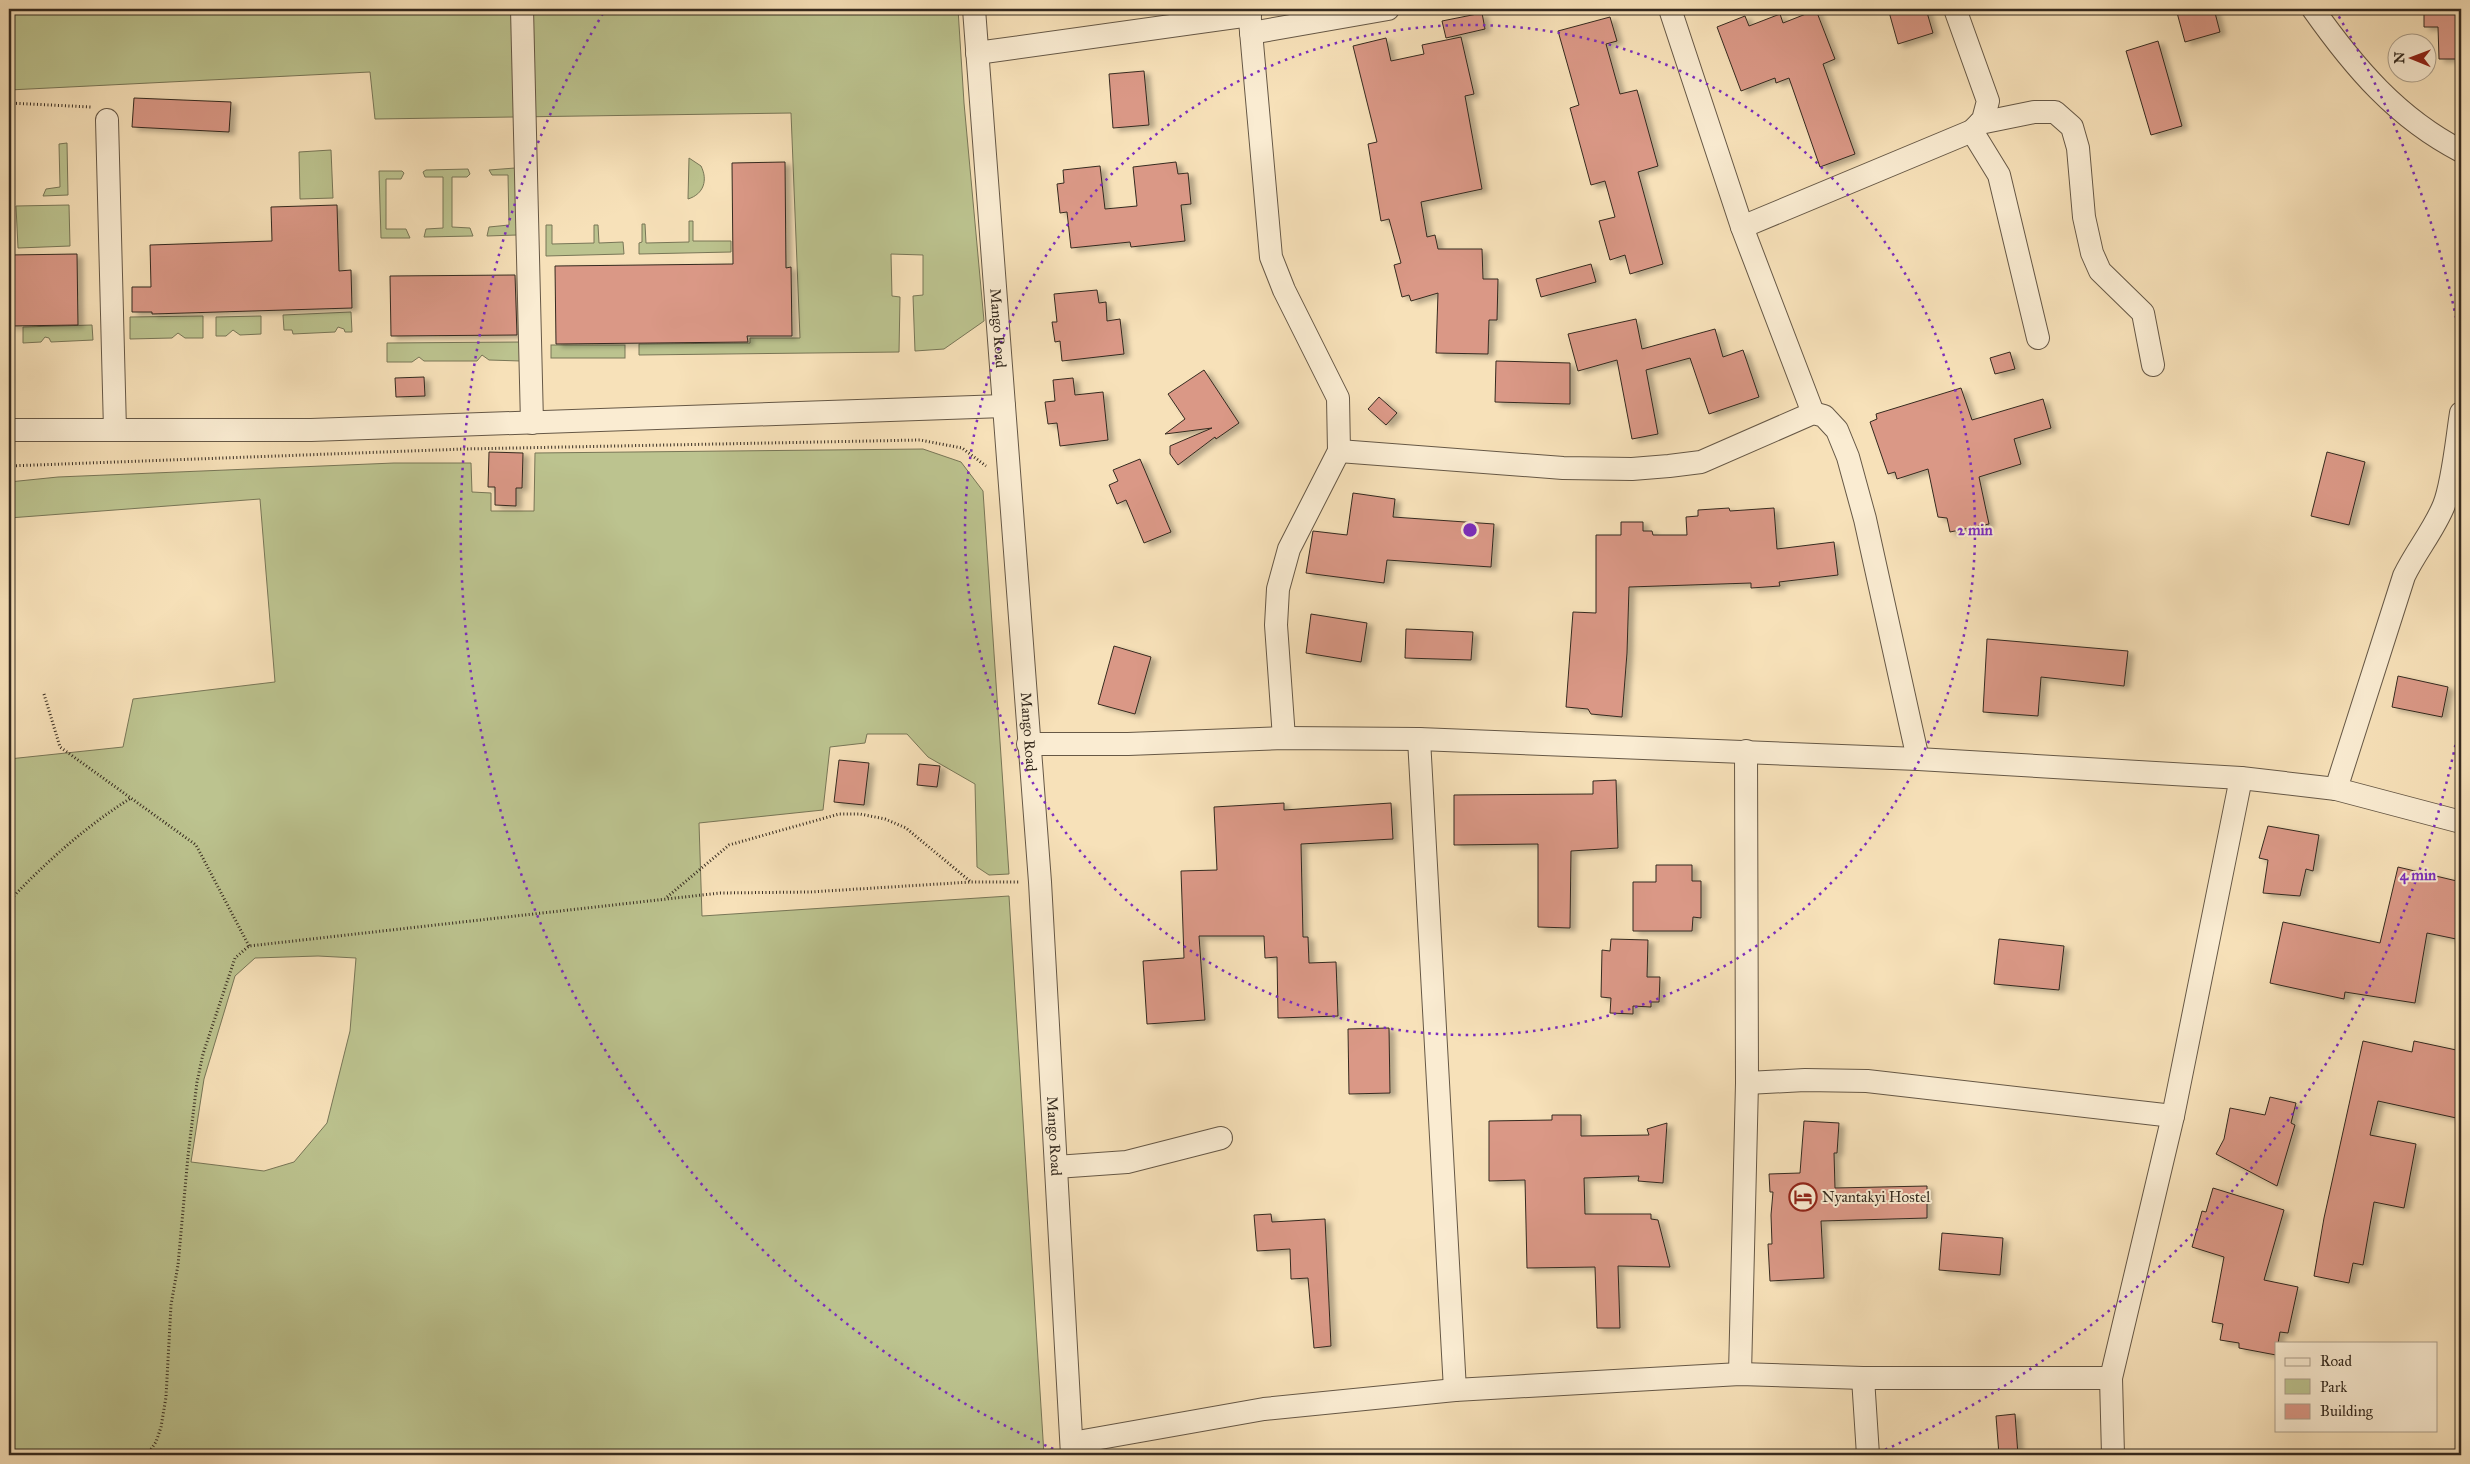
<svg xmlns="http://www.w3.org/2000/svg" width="2470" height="1464" viewBox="0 0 2470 1464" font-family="'IM FELL Great Primer',serif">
  <defs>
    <filter id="shadow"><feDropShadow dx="5.5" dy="3" stdDeviation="2.5" flood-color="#0004"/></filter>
  </defs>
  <rect width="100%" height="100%" fill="#f7e1b9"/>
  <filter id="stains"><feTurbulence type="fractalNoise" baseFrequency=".004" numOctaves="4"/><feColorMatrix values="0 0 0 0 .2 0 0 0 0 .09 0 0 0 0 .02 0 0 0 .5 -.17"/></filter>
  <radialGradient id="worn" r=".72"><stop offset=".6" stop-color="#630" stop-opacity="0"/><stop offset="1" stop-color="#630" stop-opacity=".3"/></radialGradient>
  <!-- green -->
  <g fill="#bcc38f" stroke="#787657" fill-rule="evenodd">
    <polygon points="9,9 958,9 964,103 984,321 944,349 915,351 913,296 923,295 923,255 891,254 892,296 900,297 899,352 639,355 639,344 750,343 750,338 800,338 791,113 375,119 370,72 9,90"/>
    <polygon points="67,143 68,195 43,196 46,189 60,187 59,144"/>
    <polygon points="331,150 333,198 300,199 299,152"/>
    <path d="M689 158 701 166C708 180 704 194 688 199Z"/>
    <polygon points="515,168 517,235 487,236 489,227 509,225 508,175 492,175 489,170"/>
    <polygon points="468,169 470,174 467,177 452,177 452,227 470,228 473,236 424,237 426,229 443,228 443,177 425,177 423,172 426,170"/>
    <polygon points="379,171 402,171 404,173 401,179 386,179 386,229 406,229 410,238 381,238"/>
    <polygon points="69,205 70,246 18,248 16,206"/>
    <polygon points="689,221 693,221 693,241 731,241 731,252 639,254 639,243 642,242 642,224 645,224 646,243 689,242"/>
    <polygon points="546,225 552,225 552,244 594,243 594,225 598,225 599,243 623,242 624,254 546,256"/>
    <polygon points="351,312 352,332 345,332 344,329 338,327 335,332 293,334 292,330 284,330 283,315"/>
    <polygon points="203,316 203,338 185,338 178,333 172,338 130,339 130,317"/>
    <polygon points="261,316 261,334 240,335 233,330 226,336 216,336 216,317"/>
    <polygon points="92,325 93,340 51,342 49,338 45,337 41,342 23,343 23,327"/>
    <polygon points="521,342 521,361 489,360 482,355 477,361 424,361 419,357 412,362 387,362 387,343"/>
    <rect x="551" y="345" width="74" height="13"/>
    <path d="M923 449 961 462 983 491 1009 874 989 875 977 867 975 784 928 757 907 734H867L865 743 830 747 823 810 699 823 702 916 1009 896 1044 1455H9V759L123 747 133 699 275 682 260 499 9 518V482L58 477 394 463H471L472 492 491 493V511H534L535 453ZM318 956 356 958 350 1031 327 1123 294 1162 264 1171 191 1162 204 1079 235 976 255 958Z"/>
  </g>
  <!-- building -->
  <g fill="#da9886" stroke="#352a1f" filter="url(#shadow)">
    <polygon points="1899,9 1926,9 1933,33 1898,44 1889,12"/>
    <polygon points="2176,9 2214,9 2220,32 2185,42"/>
    <polygon points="2424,9 2461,9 2461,59 2439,59 2438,27 2424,27"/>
    <polygon points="1816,10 1835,59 1823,64 1855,154 1820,167 1789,78 1776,83 1775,78 1741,91 1717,27 1745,16 1749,26 1780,14 1783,23"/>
    <polygon points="1482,13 1485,29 1446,38 1442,21"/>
    <polygon points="1610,17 1617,41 1606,44 1620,94 1637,90 1658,166 1638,172 1663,264 1630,274 1625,255 1610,260 1599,221 1615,217 1605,181 1591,185 1570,108 1579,105 1558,31"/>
    <polygon points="1461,37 1474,94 1465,96 1482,189 1421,202 1427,237 1435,235 1438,249 1482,249 1483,279 1498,279 1497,320 1489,320 1488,354 1436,353 1438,293 1411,301 1409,295 1402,297 1394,265 1401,263 1389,219 1381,221 1368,144 1377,142 1353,46 1386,38 1391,61 1424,54 1422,45"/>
    <polygon points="2158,41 2182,126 2151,135 2126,51"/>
    <polygon points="1144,71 1149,125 1113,128 1109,74"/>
    <polygon points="134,98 231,102 229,132 132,127"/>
    <polygon points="785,162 786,268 791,267 792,336 747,336 748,342 556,344 555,266 733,264 732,163"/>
    <polygon points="1176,162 1178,174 1188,173 1191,204 1181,205 1185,241 1131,247 1130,242 1071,248 1067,212 1060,213 1057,184 1064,183 1063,170 1100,166 1105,209 1137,206 1133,167"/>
    <polygon points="337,205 339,271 351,270 352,308 152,314 152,312 132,312 132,287 151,287 150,245 272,241 271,207"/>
    <polygon points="77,254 78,325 9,326 9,255"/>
    <polygon points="1591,264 1596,282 1541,297 1536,279"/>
    <polygon points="515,275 517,335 391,336 390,276"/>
    <polygon points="1097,290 1099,303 1106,302 1107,321 1120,319 1124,354 1062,361 1060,341 1055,342 1052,322 1057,322 1054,294"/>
    <polygon points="1636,319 1642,349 1715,329 1723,357 1743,350 1759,397 1709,414 1690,358 1646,370 1658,434 1632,439 1617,360 1578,371 1568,334"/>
    <polygon points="2010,352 2015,369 1995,374 1990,358"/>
    <polygon points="1496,361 1570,363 1570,404 1495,402"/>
    <polygon points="1204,370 1239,423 1216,439 1215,437 1178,465 1170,454 1170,446 1212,428 1165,434 1185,419 1168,394"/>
    <polygon points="424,377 425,396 396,397 395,378"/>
    <polygon points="1073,378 1075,395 1103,392 1108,440 1060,446 1057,423 1048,424 1045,402 1055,401 1053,380"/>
    <polygon points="1961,388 1972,420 2043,399 2051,428 2014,439 2021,464 1979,477 1989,524 1950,532 1947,518 1938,517 1928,469 1897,479 1895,472 1888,474 1870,422 1877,419 1876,414"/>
    <polygon points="1379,397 1397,413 1386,425 1368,409"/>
    <polygon points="489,452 523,453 522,488 516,488 516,506 495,505 495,487 488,487"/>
    <polygon points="2327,452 2365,462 2349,525 2311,516"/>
    <polygon points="1140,459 1171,532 1144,543 1126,500 1117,504 1109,485 1118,481 1113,470"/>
    <polygon points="1353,493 1395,499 1393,517 1494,524 1491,567 1387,560 1384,583 1306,573 1313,531 1347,535"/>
    <polygon points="1729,508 1730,511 1774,508 1777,549 1834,542 1838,575 1779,582 1780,586 1751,588 1751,583 1629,587 1627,653 1622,717 1591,714 1588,709 1566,707 1573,612 1596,613 1596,535 1621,535 1621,522 1643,522 1643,531 1652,531 1653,535 1687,535 1686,517 1698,516 1698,510"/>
    <polygon points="1311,614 1367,623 1361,662 1306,653"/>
    <polygon points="1406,629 1473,632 1471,660 1405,658"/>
    <polygon points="1987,639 2128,651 2124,686 2041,677 2038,716 1983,712"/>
    <polygon points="1114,646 1151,657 1135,714 1098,704"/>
    <polygon points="2398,676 2448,687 2442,717 2392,707"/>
    <polygon points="839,760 869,763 864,805 834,802"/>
    <polygon points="919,764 940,766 937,787 917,785"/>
    <polygon points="1616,780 1618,848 1571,851 1570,928 1538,927 1538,844 1454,845 1454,795 1593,794 1593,781"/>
    <polygon points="1284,803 1284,810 1391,803 1393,839 1301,844 1303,937 1308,937 1309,963 1336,962 1338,1016 1278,1018 1277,957 1265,958 1264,936 1199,936 1205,1020 1147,1024 1143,961 1184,958 1181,871 1217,870 1214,807"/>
    <polygon points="2268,826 2319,835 2313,871 2306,869 2300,896 2263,893 2268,860 2259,858"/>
    <polygon points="1656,865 1692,865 1692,881 1701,881 1701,918 1693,917 1692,931 1633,931 1633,882 1656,882"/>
    <polygon points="2398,867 2461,882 2461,940 2427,933 2415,1003 2345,992 2344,999 2270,983 2283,922 2380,943"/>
    <polygon points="1611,939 1648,940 1647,977 1660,977 1659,1002 1651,1002 1651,1007 1633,1006 1633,1014 1610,1013 1611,998 1601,997 1602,950 1610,951"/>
    <polygon points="1999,939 2064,946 2059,990 1994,984"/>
    <polygon points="1389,1028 1390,1093 1349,1094 1348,1029"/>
    <polygon points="2363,1041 2412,1052 2414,1041 2461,1051 2461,1119 2378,1101 2370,1135 2416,1144 2404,1208 2374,1202 2363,1265 2353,1263 2349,1283 2314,1276 2324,1218"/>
    <polygon points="2270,1097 2296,1103 2291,1123 2295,1125 2277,1186 2216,1154 2224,1139 2230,1108 2265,1115"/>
    <polygon points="1552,1115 1581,1115 1581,1136 1649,1135 1647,1129 1667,1123 1663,1183 1638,1181 1639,1176 1584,1178 1585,1214 1651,1214 1651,1219 1658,1220 1670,1267 1618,1266 1620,1328 1597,1328 1595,1267 1527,1268 1525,1180 1489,1181 1489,1121 1552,1120"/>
    <polygon points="1804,1121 1839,1123 1837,1153 1834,1153 1835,1188 1927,1186 1927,1218 1821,1221 1824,1278 1770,1281 1768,1244 1772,1244 1771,1215 1773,1192 1770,1192 1769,1174 1800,1173"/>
    <polygon points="2213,1188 2284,1210 2264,1280 2298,1287 2288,1333 2280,1332 2276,1355 2239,1348 2239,1343 2220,1340 2223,1324 2212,1322 2224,1257 2192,1247 2202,1211 2206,1212"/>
    <polygon points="1271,1214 1272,1222 1325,1219 1331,1346 1314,1348 1308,1278 1291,1279 1290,1249 1257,1251 1254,1215"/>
    <polygon points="1942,1233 2003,1238 2000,1275 1939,1270"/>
    <polygon points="2015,1414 2018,1455 1999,1455 1996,1416"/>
  </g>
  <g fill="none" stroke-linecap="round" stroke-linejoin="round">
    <!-- minor casing -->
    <g stroke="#665846" stroke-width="24">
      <g id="minor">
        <polyline points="522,9 532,423"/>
        <path id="s1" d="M974 9 1040 882 1072 1455"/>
        <polyline points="1249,9 1271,257 1284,290 1338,398 1339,451 1289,549 1278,589 1276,625 1284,738"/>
        <polyline points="1670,9 1742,227 1813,413"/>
        <path d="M2313 9C2354 67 2397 118 2461 151"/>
        <polyline points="1251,33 1388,9"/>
        <polyline points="977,53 1250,15"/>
        <polyline points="107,120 115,430"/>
        <polyline points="1980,123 2034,112 2055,112 2072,127 2078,148 2084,217 2092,253 2100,271 2143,313 2153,365"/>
        <polyline points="1972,131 1999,175 2038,338"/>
        <polyline points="1742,227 1972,131 1983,120 1988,101 1955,9"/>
        <polyline points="9,430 311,430 1004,406"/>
        <polyline points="1339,451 1563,468 1632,469 1669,466 1701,462 1813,413 1824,416 1837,430 1848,457 1865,519 1918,759"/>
        <polyline points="1419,739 1455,1390"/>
        <polyline points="1028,744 1128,744 1284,738 1419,739 1918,759 2241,778 2336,789 2461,822"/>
        <path d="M2336 789 2404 576C2416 551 2434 530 2444 505 2453 482 2457 438 2461 413"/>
        <polyline points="1747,1083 1805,1080 1867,1081 2173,1116"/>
        <polyline points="1056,1167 1127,1162 1221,1138"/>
        <polyline points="1740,1374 1747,1083 1746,751"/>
        <polyline points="1863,1378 1868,1455"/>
        <polyline points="1072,1443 1264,1409 1455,1390 1740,1374 1863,1378 2111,1378"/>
        <polyline points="2113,1455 2111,1378 2173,1116 2241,778"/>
      </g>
    </g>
    <!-- path -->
    <g stroke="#352a1f" stroke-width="3" stroke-dasharray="1 2.5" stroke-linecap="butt">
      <polyline points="9,103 91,107"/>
      <polyline points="9,466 464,449 920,440 962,448 986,466"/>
      <polyline points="44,694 60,747 196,845 249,946"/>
      <polyline points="667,897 729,845 839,814 860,814 885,819 906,828 971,882"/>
      <path d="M9 901C45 863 86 826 131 798"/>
      <polyline points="147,1455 156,1442 161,1427 166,1397 171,1305 178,1265 188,1156 197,1082 203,1054 235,958 249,946 720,893 810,892 971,882 1020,882"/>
    </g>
    <!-- minor -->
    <use href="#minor" stroke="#faecd2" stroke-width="22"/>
  </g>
  <!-- distance rings -->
  <g fill="none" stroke="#7b2cbf" stroke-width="2.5" stroke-dasharray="2.5 5">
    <circle cx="1470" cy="530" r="505"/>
    <path d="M2460 723A1009 1009 0 0 1 1880 1452M1060 1452A1009 1009 0 0 1 605 10M2335 10A1009 1009 0 0 1 2460 337"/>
  </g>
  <!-- icons -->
  <defs>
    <g id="hotel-ring" transform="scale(1.4375)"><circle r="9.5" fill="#faecd2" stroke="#8f2418" stroke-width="1.5"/><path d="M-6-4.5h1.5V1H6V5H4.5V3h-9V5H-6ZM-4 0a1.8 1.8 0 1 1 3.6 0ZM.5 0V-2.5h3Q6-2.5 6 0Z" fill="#8f2418"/></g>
  </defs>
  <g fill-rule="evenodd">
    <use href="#hotel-ring" x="1803" y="1197"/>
  </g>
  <g text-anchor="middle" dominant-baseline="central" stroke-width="4" stroke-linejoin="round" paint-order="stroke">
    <!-- street labels -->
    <g font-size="15" fill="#352a1f" stroke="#faecd2">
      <text stroke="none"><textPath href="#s1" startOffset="320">Mango Road</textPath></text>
      <text stroke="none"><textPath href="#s1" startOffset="725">Mango Road</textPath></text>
      <text stroke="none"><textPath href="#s1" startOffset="1130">Mango Road</textPath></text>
    </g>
    <!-- poi labels -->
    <g font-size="15" fill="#352a1f" stroke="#faecd2" text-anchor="start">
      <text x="1822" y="1197">Nyantakyi Hostel</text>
    </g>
  </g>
  <circle cx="1470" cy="530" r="8" fill="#7b2cbf" stroke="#faecd2" stroke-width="2.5"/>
  <g font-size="15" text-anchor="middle" font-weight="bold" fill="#7b2cbf" stroke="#faecd2" stroke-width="4" stroke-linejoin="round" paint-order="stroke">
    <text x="1975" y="535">2 min</text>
    <text x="2418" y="880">4 min</text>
  </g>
  <!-- margin -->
  <rect width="2470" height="1464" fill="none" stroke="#f7e1b9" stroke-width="30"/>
  <rect x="10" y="10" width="2450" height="1444" fill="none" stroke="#352a1f" stroke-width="2.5"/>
  <rect x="15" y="15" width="2440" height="1434" fill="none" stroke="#352a1f"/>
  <!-- legend -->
  <rect x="2275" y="1342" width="162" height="90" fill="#faecd2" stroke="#ab9e8a"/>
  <rect x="2285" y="1358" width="25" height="8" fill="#faecd2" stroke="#ab9e8a"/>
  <text x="2320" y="1366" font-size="15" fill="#352a1f">Road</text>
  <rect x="2285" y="1379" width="25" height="15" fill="#bcc38f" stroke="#ab9e8a"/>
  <text x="2320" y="1392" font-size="15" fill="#352a1f">Park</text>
  <rect x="2285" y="1404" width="25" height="15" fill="#da9886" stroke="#ab9e8a"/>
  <text x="2320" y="1416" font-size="15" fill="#352a1f">Building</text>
  <!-- north arrow -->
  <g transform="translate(2412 58) rotate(271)"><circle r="24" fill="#faecd2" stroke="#ab9e8a"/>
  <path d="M0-4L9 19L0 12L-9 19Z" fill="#8f2418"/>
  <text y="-8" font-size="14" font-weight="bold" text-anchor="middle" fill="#352a1f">N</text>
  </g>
  <rect width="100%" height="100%" filter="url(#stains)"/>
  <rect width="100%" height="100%" fill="url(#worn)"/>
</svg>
